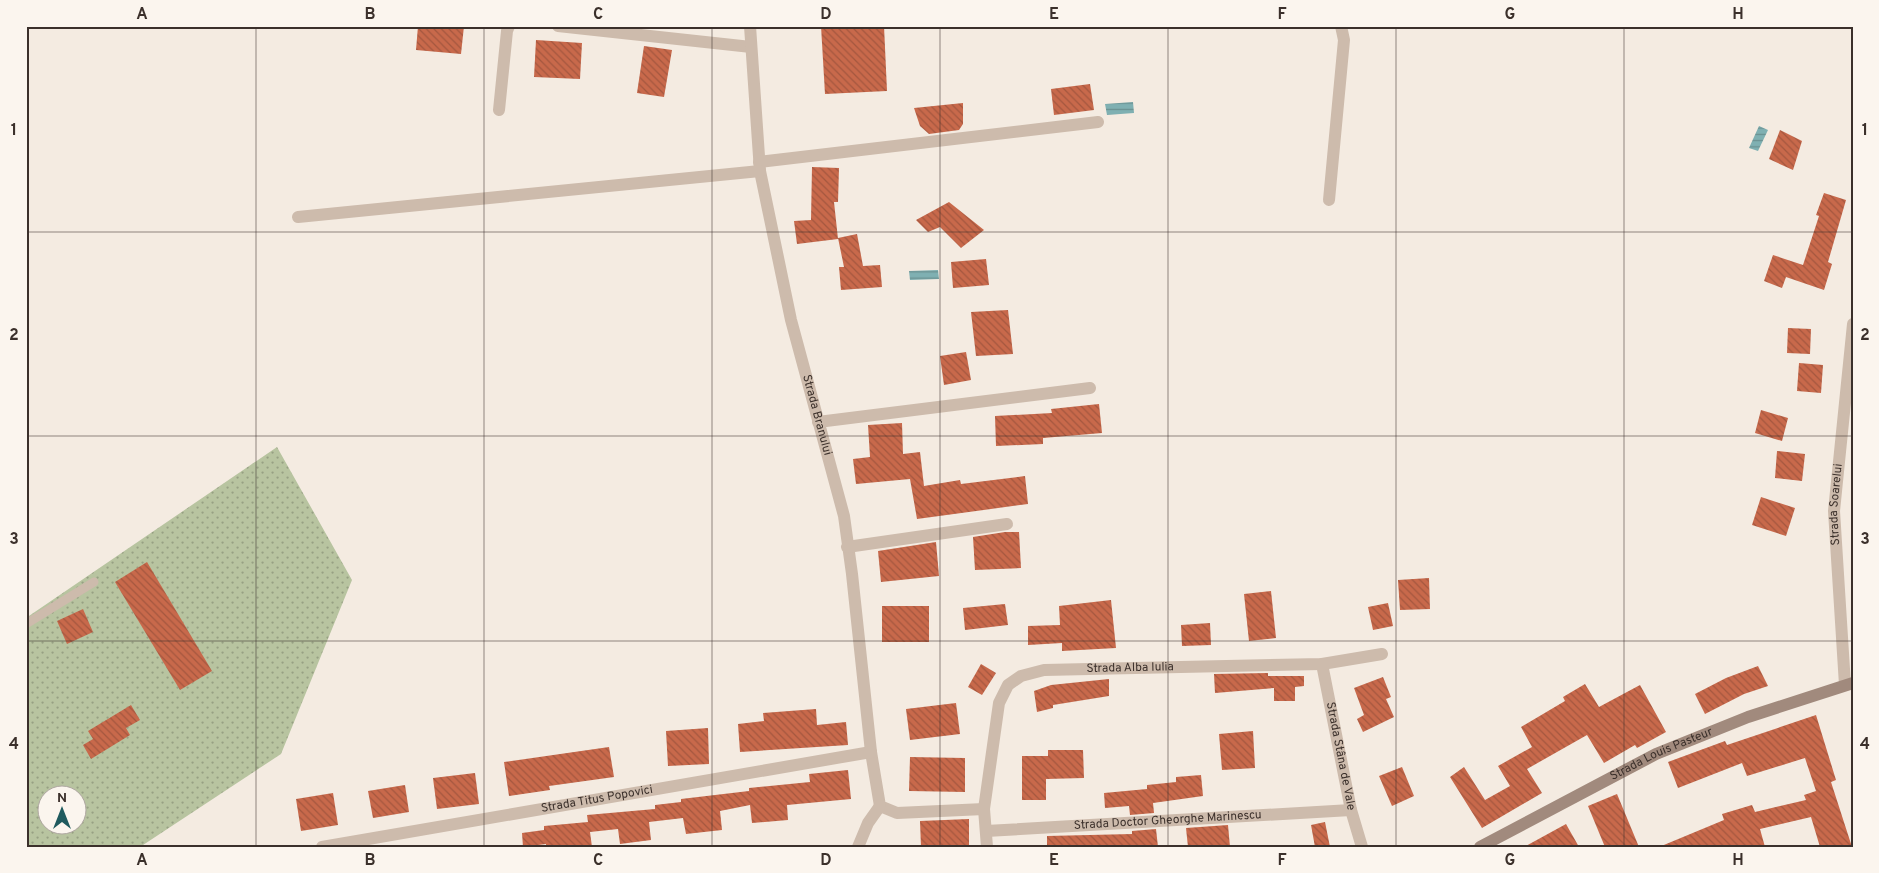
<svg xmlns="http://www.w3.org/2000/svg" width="1879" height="873" viewBox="0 0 1879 873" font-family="Overpass,sans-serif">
  <defs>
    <pattern id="grass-dots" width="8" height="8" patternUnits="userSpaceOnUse" patternTransform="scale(1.25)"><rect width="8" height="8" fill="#b8c4a0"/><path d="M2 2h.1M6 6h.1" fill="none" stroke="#97a083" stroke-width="1.8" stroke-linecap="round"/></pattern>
    <pattern id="water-rules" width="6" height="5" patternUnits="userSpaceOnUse" patternTransform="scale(1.25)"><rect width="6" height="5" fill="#7fb0b2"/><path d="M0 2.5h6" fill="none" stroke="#699091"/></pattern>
    <pattern id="building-back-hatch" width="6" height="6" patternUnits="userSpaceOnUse" patternTransform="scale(1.25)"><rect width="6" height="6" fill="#c8694b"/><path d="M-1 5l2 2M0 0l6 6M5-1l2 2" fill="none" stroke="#a4573f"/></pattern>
  </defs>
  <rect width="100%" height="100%" fill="#f4ebe1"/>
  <!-- grass -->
  <path fill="url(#grass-dots)" fill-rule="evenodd" d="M277 447 352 580 281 754 140 847H26V618ZM48 796H78V826H48Z"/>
  <!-- water -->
  <g fill="url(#water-rules)">
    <polygon points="1133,102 1134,113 1107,115 1105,104"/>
    <polygon points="1759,126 1768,130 1758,151 1749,148"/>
    <polygon points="938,270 939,279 910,280 909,271"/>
  </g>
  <!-- building -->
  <g fill="url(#building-back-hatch)">
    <polygon points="418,26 464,26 461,54 416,50"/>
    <polygon points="821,26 884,26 887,91 825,94"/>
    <polygon points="536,40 582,43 580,79 534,77"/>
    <polygon points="644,46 672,50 664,97 637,93"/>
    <polygon points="1090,84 1094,110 1054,115 1051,89"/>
    <polygon points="963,103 963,124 959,130 929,134 920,126 914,108"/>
    <polygon points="1780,130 1802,141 1793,170 1769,159"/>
    <polygon points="812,167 839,168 838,202 834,202 838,239 797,244 794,221 811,220"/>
    <polygon points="1824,193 1846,200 1828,262 1832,264 1824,290 1786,277 1782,288 1764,281 1773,255 1803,265 1819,216 1816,215"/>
    <polygon points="949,202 984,230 961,248 940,227 928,232 916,220"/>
    <polygon points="857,234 863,266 880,265 882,287 841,290 839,267 844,267 838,238"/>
    <polygon points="986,259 989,285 953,288 951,262"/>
    <polygon points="1008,310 1013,354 976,356 971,312"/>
    <polygon points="1788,328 1811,329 1810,354 1787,353"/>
    <polygon points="966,352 971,380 944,385 940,356"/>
    <polygon points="1799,363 1823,365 1821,393 1797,391"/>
    <polygon points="1099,404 1102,433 1043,438 1043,444 996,446 995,416 1052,413 1051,409"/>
    <polygon points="1761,410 1788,418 1782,441 1755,433"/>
    <polygon points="902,423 903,454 920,452 924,486 960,480 961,484 1025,476 1028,504 917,519 910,479 856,484 853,459 870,457 868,425"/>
    <polygon points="1777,451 1805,454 1802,481 1775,478"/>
    <polygon points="1761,497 1795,508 1786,536 1752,525"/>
    <polygon points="1005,532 1019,532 1021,568 975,570 973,537"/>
    <polygon points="936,542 939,576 881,582 878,551"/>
    <polygon points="147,562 212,671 180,690 115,582"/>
    <polygon points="1429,578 1430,609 1400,610 1398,580"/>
    <polygon points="1271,591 1276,638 1249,641 1244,594"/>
    <polygon points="1111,600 1116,648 1062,651 1062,643 1028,645 1028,626 1060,625 1059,606"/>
    <polygon points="1388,603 1393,626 1373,630 1368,607"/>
    <polygon points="1005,604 1008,625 965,630 963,608"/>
    <rect x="882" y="606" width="47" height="36"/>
    <polygon points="83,609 93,632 67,644 57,621"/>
    <polygon points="1210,623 1211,645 1182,646 1181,625"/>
    <polygon points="981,664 996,673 982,695 968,687"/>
    <polygon points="1758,666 1768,686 1744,694 1705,714 1695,694 1726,678"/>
    <polygon points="1268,673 1268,676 1304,676 1304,686 1295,687 1295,701 1274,701 1274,688 1215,693 1214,674"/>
    <polygon points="1383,677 1391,697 1386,699 1394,717 1363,732 1357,719 1364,715 1354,688"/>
    <polygon points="1109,679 1109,696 1053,705 1053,708 1037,712 1034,691 1051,685"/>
    <polygon points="1585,684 1599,707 1640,685 1666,732 1637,748 1635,745 1604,763 1587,735 1527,769 1542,793 1482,828 1450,777 1464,767 1485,800 1510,786 1498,766 1532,747 1521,727 1565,701 1563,697"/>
    <polygon points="956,703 960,734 910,740 906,709"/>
    <polygon points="131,705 140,720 126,728 130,735 91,759 83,745 93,739 88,731"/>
    <polygon points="816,709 817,725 846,722 848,745 740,752 738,724 764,721 763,713"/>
    <polygon points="1816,715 1836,780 1831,782 1852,847 1820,847 1811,817 1760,829 1765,847 1659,847 1724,820 1722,814 1752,805 1755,812 1806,800 1804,795 1816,791 1805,758 1747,776 1742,763 1678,788 1668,762 1725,741 1727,745"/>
    <polygon points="708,728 709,764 668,766 666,731"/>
    <polygon points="1253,731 1255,768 1222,770 1219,734"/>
    <polygon points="609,747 614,777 549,786 550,790 509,796 504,762"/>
    <polygon points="1048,750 1083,750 1084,778 1046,779 1046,800 1022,800 1022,756 1048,756"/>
    <polygon points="910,757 965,758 965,792 909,791"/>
    <polygon points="1402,767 1414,796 1392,806 1379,776"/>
    <polygon points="848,770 851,799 787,805 788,820 752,823 750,805 720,811 722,830 686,834 683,818 649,822 651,840 620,844 618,829 590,832 592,847 546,847 546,844 523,847 522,833 544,830 544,826 588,822 587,815 655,809 655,805 681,802 681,799 749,791 749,788 810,782 809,774"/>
    <polygon points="475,773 479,804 437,809 433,778"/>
    <polygon points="1201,775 1203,796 1153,803 1154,813 1130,815 1129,806 1105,808 1104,793 1147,789 1147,785 1176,782 1176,777"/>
    <polygon points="405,785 409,812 373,818 368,791"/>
    <polygon points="333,793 338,825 301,831 296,799"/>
    <polygon points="1617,794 1639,847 1605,847 1588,806"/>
    <polygon points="969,819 969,847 921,847 920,821"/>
    <polygon points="1325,822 1330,847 1315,847 1311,825"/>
    <polygon points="1566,824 1579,847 1524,847"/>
    <polygon points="1228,825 1230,847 1188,847 1186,828"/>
    <polygon points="1156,829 1158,847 1047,847 1047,836 1132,834 1132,831"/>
  </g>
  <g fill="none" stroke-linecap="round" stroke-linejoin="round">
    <!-- service -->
    <polyline stroke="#cdbbac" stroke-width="9" points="26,624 94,582"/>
    <!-- minor -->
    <g stroke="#cdbbac" stroke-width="12">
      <polyline points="558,26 751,47"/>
      <path id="s1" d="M750 26 760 171 791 320 844 516 852 574 871 752 880 806 897 813 984 809"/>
      <polyline points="499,110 507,31 509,26"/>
      <polyline points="759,162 1098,122"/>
      <polyline points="1329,200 1344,40 1341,26"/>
      <polyline points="298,217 760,171"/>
      <polyline points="818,422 1090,388"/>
      <polyline points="847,547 1007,524"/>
      <path id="s2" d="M1322 664 1351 810 1362 847"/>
      <path id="s3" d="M1845 685 1834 511 1853 324"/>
      <path id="s4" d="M986 831 1351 810"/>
      <path id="s5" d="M322 847 871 752"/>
      <polyline points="858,847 868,823 880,806"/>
      <path id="s6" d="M987 847 984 809 999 703 1008 685 1021 676 1044 670 1322 664 1382 654"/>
    </g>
    <!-- secondary -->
    <path stroke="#a18a7d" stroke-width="12" id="s7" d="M1480 847 1656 754 1748 717 1853 683"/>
  </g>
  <!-- grid -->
  <path fill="none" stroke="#3b302b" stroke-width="1" stroke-opacity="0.55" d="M256 26V847M484 26V847M712 26V847M940 26V847M1168 26V847M1396 26V847M1624 26V847M26 232H1853M26 436H1853M26 641H1853"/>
  <g text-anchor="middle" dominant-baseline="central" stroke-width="5" stroke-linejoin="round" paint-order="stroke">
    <!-- street labels -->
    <g font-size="12" fill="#3b302b" stroke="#fbf5ee">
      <text stroke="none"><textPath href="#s1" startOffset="396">Strada Branului</textPath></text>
      <text stroke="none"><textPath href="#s3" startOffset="181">Strada Soarelui</textPath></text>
      <text stroke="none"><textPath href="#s6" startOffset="291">Strada Alba Iulia</textPath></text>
      <text stroke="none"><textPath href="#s7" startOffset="204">Strada Louis Pasteur</textPath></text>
      <text stroke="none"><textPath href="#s2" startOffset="94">Strada Stâna de Vale</textPath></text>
      <text stroke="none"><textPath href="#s5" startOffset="279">Strada Titus Popovici</textPath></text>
      <text stroke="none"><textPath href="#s4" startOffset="182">Strada Doctor Gheorghe Marinescu</textPath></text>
    </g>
  </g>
  <!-- border -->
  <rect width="1879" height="873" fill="none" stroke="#fbf5ee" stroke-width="55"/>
  <!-- north arrow -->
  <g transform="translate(62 810)"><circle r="24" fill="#fbf5ee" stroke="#aea6a0"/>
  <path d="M0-4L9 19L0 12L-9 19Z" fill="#1f5a5e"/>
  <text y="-8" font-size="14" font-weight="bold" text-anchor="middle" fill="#3b302b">N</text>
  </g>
  <rect x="28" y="28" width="1824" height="818" fill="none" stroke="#3b302b" stroke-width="2"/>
  <g font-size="16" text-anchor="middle" font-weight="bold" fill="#3b302b">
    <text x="142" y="19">A</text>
    <text x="370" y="19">B</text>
    <text x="598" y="19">C</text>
    <text x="826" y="19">D</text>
    <text x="1054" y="19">E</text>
    <text x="1282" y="19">F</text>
    <text x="1510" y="19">G</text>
    <text x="1738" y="19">H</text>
    <text x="14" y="135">1</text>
    <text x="1865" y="135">1</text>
    <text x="14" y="340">2</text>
    <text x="1865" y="340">2</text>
    <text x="14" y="544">3</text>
    <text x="1865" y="544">3</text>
    <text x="14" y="749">4</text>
    <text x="1865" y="749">4</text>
    <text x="142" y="865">A</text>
    <text x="370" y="865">B</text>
    <text x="598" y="865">C</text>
    <text x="826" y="865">D</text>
    <text x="1054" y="865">E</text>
    <text x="1282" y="865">F</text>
    <text x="1510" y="865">G</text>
    <text x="1738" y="865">H</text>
  </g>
</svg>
